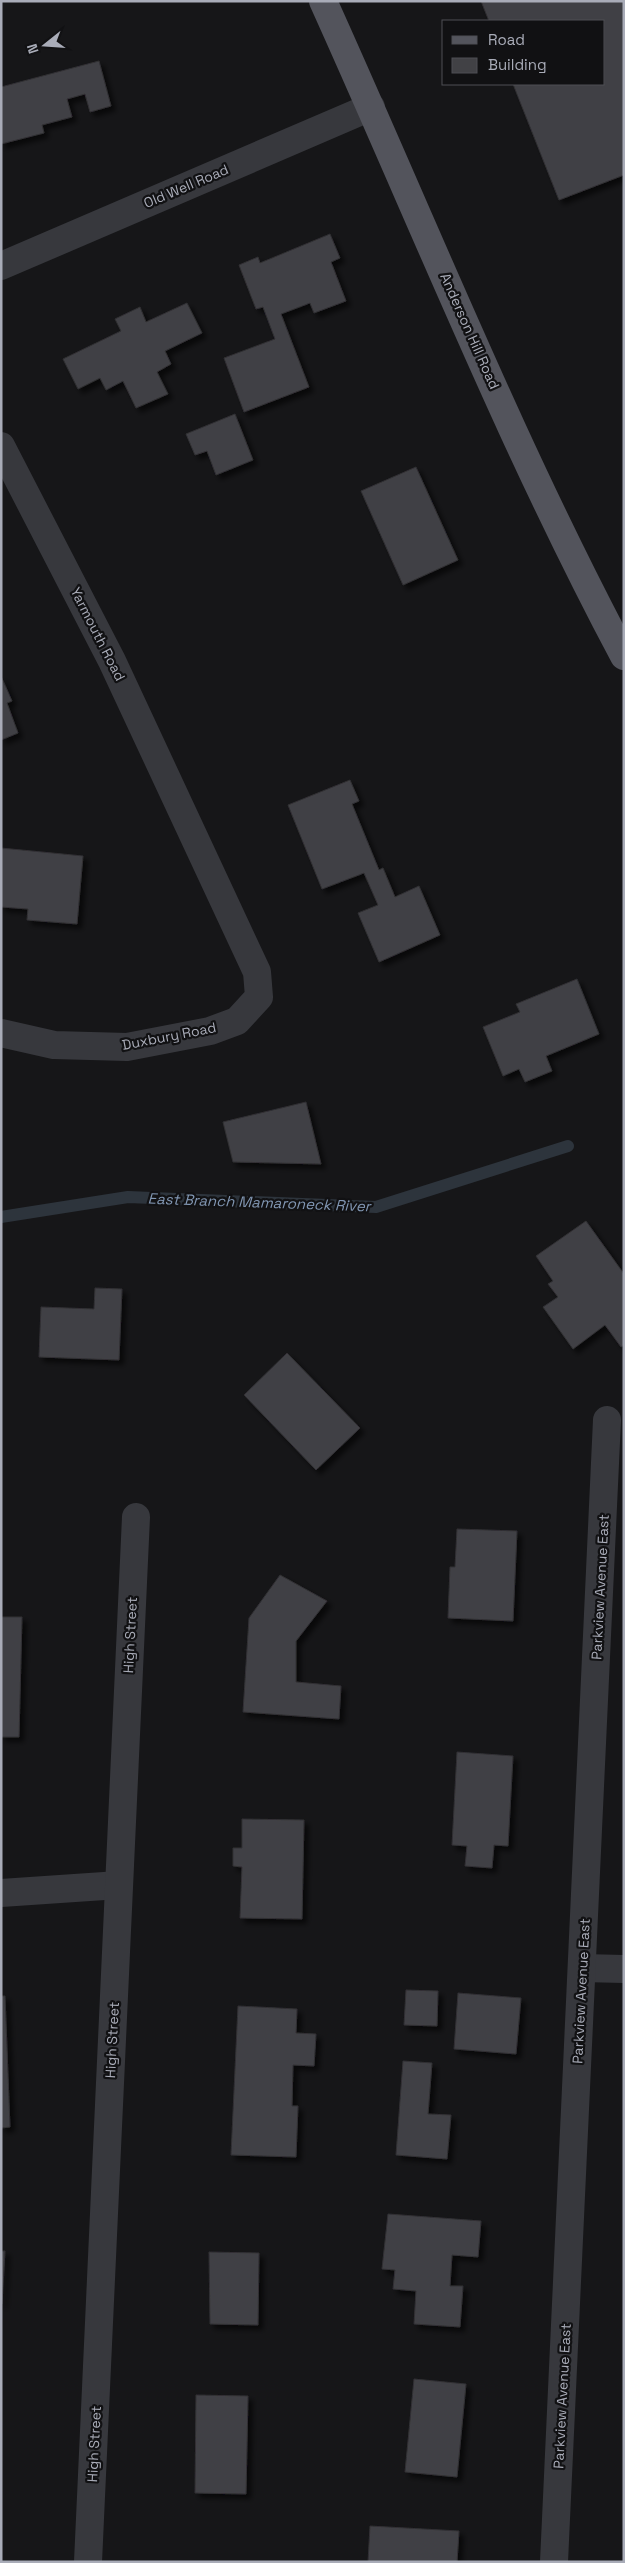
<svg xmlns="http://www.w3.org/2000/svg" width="625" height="2563" viewBox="0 0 625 2563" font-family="'Space Grotesk',sans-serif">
  <defs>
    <filter id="shadow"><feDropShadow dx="4.5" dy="4.5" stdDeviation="2.5" flood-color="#0009"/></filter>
  </defs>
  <rect width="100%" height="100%" fill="#161618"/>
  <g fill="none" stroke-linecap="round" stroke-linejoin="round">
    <!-- stream -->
    <polyline stroke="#2d343c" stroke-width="12" points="1,1217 128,1197 376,1207 568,1146"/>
  </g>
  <!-- building -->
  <g fill="#414145" stroke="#313034" filter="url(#shadow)">
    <polygon points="481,1 624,1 624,175 559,200 513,84 604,84 604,21 489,21"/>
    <polygon points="99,61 111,106 90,112 85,94 67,99 72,117 42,125 44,133 1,144 1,87"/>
    <polygon points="330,234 340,258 331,262 346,301 314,313 310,303 281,314 309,387 244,412 224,358 275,339 263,307 256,309 239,265 258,257 260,263"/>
    <polygon points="187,303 202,333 165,351 171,364 157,372 168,394 136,408 123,381 106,390 100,378 78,389 63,359 121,331 115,319 140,307 146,322"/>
    <polygon points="235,414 253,460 216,475 207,451 195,455 186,434"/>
    <polygon points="416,467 458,560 403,585 361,491"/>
    <polygon points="1,676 12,701 7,703 18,733 1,740"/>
    <polygon points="350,780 359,801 352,804 379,870 383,868 395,897 419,886 440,935 379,962 358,913 378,905 364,873 322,889 288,805"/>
    <polygon points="1,848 83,856 77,924 27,920 28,909 1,907"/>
    <polygon points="577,979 599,1034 546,1056 552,1071 525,1082 519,1069 503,1076 483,1027 520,1012 516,1004"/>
    <polygon points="306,1102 321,1164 233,1162 223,1122"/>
    <polygon points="586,1221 624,1274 624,1345 621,1347 605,1325 573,1349 543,1307 558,1297 548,1284 553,1281 536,1256"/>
    <polygon points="95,1288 122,1289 119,1360 39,1357 41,1307 94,1309"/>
    <polygon points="287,1353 360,1428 316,1470 244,1395"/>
    <polygon points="457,1529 517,1531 513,1621 448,1618 450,1567 455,1567"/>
    <polygon points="280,1575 327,1601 296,1641 296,1682 341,1686 339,1719 243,1712 249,1618"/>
    <polygon points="1,1617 22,1617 19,1737 1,1737"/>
    <polygon points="457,1752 513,1756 508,1846 494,1845 492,1868 465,1866 467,1846 452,1845"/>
    <polygon points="242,1819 304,1820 302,1919 240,1918 242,1867 233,1866 233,1848 242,1848"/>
    <polygon points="406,1990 438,1991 437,2026 404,2025"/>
    <polygon points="458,1993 521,1998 516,2054 454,2049"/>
    <polygon points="1,1996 5,1996 10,2127 1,2128"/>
    <polygon points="238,2006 297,2009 296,2033 316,2034 314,2066 293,2065 292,2106 298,2106 296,2157 231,2155"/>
    <polygon points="403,2061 432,2063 428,2114 451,2115 447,2159 396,2155"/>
    <polygon points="388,2214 481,2221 478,2257 452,2255 450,2286 463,2286 460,2327 414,2324 416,2291 393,2289 395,2270 382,2269"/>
    <polygon points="1,2251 5,2251 2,2304 1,2304"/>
    <polygon points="209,2252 259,2253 258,2325 210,2324"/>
    <polygon points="414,2379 466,2384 457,2477 405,2472"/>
    <polygon points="196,2395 248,2396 246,2494 195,2493"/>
    <polygon points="370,2526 459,2531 457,2562 368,2562"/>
  </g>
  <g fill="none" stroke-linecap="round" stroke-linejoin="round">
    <!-- minor -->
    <g stroke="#37383d" stroke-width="28">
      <polyline points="1,266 371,107"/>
      <polyline points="1,446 112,661 257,972 259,997 237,1021 210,1031 127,1047 54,1045 1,1033"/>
      <polyline points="1,1893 119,1885"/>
      <polyline points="582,1968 624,1969"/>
      <polyline points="88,2562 136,1517"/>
      <polyline points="554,2562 607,1420"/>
    </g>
    <!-- major -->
    <path stroke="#53545c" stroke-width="28" d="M323 1C422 220 511 444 624 656"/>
  </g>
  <g text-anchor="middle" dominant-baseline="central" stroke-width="4.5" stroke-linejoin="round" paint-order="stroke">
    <!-- street labels -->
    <g font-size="14" fill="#a9acb8" stroke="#111113">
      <text transform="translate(186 186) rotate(-23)">Old Well Road</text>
      <text transform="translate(470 331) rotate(66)">Anderson Hill Road</text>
      <text transform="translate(98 634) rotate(63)">Yarmouth Road</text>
      <text transform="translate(169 1036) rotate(-11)">Duxbury Road</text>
      <text transform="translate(600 1587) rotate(-87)">Parkview Avenue East</text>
      <text transform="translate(130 1635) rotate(-87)">High Street</text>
      <text transform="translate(581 1991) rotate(-87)">Parkview Avenue East</text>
      <text transform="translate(112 2040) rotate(-87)">High Street</text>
      <text transform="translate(562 2396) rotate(-87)">Parkview Avenue East</text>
      <text transform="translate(94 2444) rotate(-87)">High Street</text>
    </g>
    <!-- water labels -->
    <g font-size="15" font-style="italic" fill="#8196b2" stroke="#111113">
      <text transform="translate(259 1202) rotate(2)">East Branch Mamaroneck River</text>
    </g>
  </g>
  <!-- border -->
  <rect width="625" height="2563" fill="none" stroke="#a9acb8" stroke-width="5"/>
  <!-- legend -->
  <rect x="442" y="20" width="162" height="65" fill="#111113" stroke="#4e4f55"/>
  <rect x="452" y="36" width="25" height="8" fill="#53545c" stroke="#4e4f55"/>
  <text x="488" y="45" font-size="15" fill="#a9acb8">Road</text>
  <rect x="452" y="58" width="25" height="15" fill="#414145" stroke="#4e4f55"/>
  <text x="488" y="70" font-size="15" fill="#a9acb8">Building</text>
  <!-- north arrow -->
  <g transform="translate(45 45) rotate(253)" stroke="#111113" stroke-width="4" paint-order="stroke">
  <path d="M0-4L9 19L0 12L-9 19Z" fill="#a9acb8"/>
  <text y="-8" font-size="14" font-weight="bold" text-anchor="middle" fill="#a9acb8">N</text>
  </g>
</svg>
